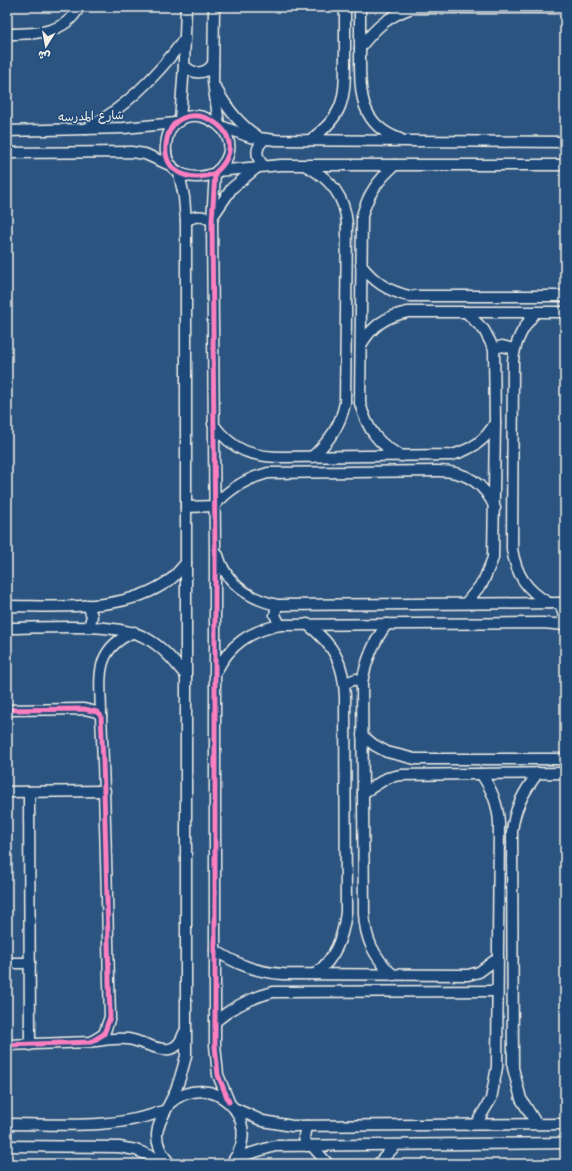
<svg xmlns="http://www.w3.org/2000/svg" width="572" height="1171" viewBox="0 0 572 1171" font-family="'Comic Neue','Playpen Sans Arabic',sans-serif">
  <rect width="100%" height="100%" fill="#2c5481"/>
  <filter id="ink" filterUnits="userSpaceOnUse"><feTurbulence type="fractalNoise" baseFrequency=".025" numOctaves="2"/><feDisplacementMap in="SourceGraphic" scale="8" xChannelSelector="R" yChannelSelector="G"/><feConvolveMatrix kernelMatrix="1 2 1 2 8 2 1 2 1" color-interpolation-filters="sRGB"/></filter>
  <g filter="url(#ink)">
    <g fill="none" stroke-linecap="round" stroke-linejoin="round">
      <!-- minor casing -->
      <g stroke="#f4f1e8" stroke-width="13">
        <g id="minor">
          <polyline points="214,7 213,82 219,124"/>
          <path d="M360 7C360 24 360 40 360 57 360 93 360 125 400 139"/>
          <path d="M7 34C34 34 66 34 79 7"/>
          <path d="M360 48C375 28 388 16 412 8H565"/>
          <path d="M184 65C193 75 205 75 213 64"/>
          <path d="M216 88C226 107 239 124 257 136"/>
          <polyline points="180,121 184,65 186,7"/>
          <polyline points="221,126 250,137 276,140 565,142"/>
          <path d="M86 129C127 107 158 75 185 38"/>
          <polyline points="7,131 124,128 176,123"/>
          <path d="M310 140C344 116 345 99 345 60 345 42 345 25 345 7"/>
          <polyline points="7,153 131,152 145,154 172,166"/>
          <path d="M395 165C378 180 368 194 362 216L360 403C367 429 378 445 402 456"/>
          <path d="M264 166C255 157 255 147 265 139"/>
          <path d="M306 166C330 178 345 197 347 224L345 403C340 427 329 441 312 457"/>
          <polyline points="217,171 281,165 565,165"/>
          <path d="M215 173C193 183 163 174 166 145 172 85 264 130 215 173L212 221 215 545V1045L218 1075 229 1102"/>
          <polyline points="213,216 232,188 259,166"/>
          <path d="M186 221C195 215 203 215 212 221"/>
          <path d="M361 265C374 282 388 291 409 296H565"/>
          <polyline points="466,312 484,330 494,349 495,423 493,558 483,582 466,603"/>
          <path d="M536 312C523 327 515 341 513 361L512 549C516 574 526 590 549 603"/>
          <path d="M361 345C372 326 386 316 408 312H565"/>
          <polyline points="494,349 502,346 514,349"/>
          <path d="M213 424C233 451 252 457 284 457L452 455C472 449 485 441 495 423"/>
          <path d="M186 507 214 506C230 488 246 479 268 473L438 471C466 471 484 483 495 508"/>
          <path d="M218 555C226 584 250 599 277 605L565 603"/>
          <polyline points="560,603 564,616 561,624"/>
          <polyline points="88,605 92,616 89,627"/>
          <polyline points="277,605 275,615 280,625"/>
          <path d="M7 606C60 606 126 613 171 579 177 574 181 568 186 563"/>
          <path d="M307 624C334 645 344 663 345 697L346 912C343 938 335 959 315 974"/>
          <path d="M387 624C373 642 366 660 362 683L364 913C365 939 374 957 393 975"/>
          <path d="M7 628C42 628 114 622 144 637 162 646 174 661 186 676"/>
          <path d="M216 672C230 644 250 631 280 625L543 623 565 625"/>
          <polyline points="345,683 356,679 362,683"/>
          <path d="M7 710 84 709 97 712 101 716C106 816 107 917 110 1017L104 1034 91 1042 7 1045"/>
          <path d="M101 716C101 679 92 650 134 632"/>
          <polyline points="362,735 374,745 387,752 415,759 565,759"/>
          <polyline points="7,792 105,791"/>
          <polyline points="29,792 30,1045"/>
          <polyline points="363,793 387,778 400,775 565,773"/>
          <path d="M215 950C237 965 257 972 283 974L468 975 479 972 498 958"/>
          <polyline points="7,963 30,963"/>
          <path d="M215 1022C232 1007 250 998 273 992L497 991"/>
          <path d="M96 1041C107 1039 117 1038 128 1039 149 1042 174 1064 184 1033"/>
          <path d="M170 1103C211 1068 265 1118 233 1161"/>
          <polyline points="236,1109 263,1121 292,1126 565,1124"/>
          <path d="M536 1123 521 1099 513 1068 512 832C514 809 524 791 538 773"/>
          <path d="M7 1124C59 1124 114 1130 163 1111"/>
          <path d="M476 1124 491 1099 497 1067 499 823C498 804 492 789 481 774"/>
          <polyline points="306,1126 304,1137 307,1146"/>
          <polyline points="7,1146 119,1147 136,1150 168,1163"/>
          <polyline points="312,1146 328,1164"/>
          <polyline points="232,1163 245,1155 275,1146 565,1143"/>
          <path d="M170 1164C144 1134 163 1120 175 1092 180 1080 183 1068 186 1056V221L184 197 179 173"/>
          <polyline points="378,1164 396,1145"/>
        </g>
      </g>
      <!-- minor -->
      <use href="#minor" stroke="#1f4a7a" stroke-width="10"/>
      <!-- cycleway casing -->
      <g stroke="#1f4a7a" stroke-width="8">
        <g id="cycleway">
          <path d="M215 173C193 183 163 174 166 145 172 85 264 130 215 173L212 221 215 545V1045L218 1075 229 1102"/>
          <path d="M7 710 84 709 97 712 101 716C106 816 107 917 110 1017L104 1034 91 1042 7 1045"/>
        </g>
      </g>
      <!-- cycleway -->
      <use href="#cycleway" stroke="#ff80c0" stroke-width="5"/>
    </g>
  </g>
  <g text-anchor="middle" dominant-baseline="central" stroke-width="3" stroke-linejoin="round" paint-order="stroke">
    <!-- street labels -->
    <g font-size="12" fill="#f4f1e8" stroke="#1f4a7a">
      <text transform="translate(91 116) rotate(-2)">شارع المدرسه</text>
    </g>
  </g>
  <!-- margin -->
  <rect width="572" height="1171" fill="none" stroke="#1f4a7a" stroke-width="24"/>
  <rect x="12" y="12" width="548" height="1147" fill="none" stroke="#f4f1e8" stroke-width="1.5" filter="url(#ink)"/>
  <!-- north arrow -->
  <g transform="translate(46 46) rotate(191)" stroke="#1f4a7a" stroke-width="3" paint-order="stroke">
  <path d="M0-3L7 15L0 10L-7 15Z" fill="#f4f1e8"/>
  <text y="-6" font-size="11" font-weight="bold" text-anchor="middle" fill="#f4f1e8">ش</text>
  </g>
</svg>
